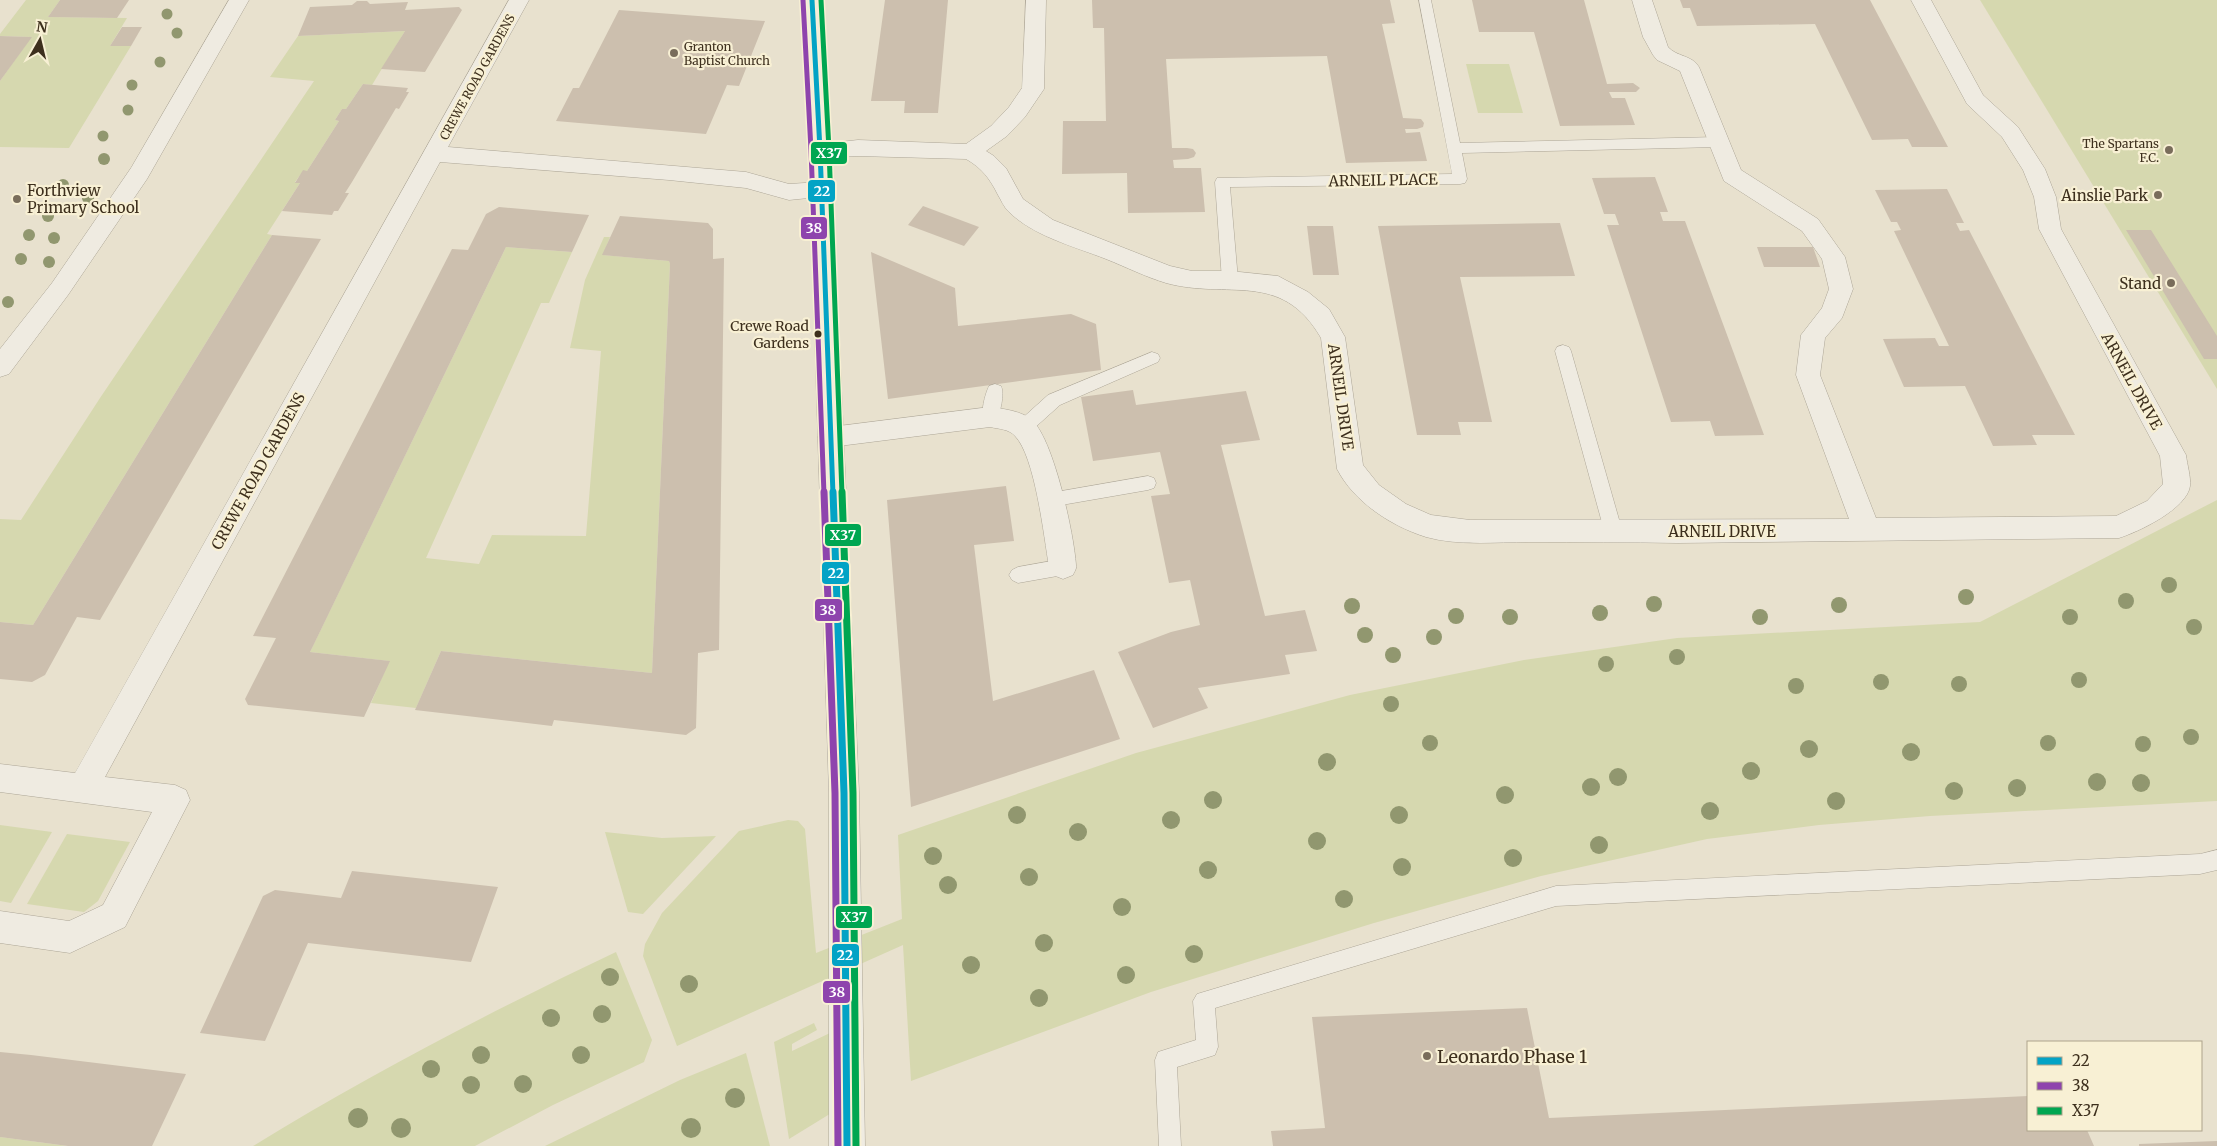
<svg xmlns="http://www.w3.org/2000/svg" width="2217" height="1146" viewBox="0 0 2217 1146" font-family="Merriweather,serif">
  <rect width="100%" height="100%" fill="#e8e1ce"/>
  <!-- green -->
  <g fill="#d6d8af">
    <polygon points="26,0 60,0 48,17 127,18 110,46 131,46 69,148 0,147 0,81 31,37 0,36 0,34"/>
    <polygon points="1980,0 2217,0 2217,389"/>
    <polygon points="405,31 372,85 363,84 346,109 342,109 335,120 339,121 307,171 303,171 295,182 300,183 267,234 272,235 33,625 0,622 0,519 21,520 100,398 314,81 270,77 298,36"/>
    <polygon points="1466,64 1509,64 1523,113 1478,113"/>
    <polygon points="604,237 610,237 603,255 669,261 670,264 652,673 441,651 416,708 371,703 389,661 310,652 506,247 572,252 549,303 541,303 426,558 479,564 492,535 586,536 601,351 570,348 585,280"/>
    <polygon points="2217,500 2217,801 1930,816 1819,825 1707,839 1541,876 1374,923 1151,992 911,1081 903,945 677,1046 643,956 645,944 662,913 739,831 788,820 798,821 805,829 816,953 902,919 898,835 1136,753 1350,695 1524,660 1677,638 1980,622"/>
    <polygon points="0,825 52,832 11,903 0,901"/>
    <polygon points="605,832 662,838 716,836 643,914 628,912"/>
    <polygon points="67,834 130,842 98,901 84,912 27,904"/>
    <path d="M616 952 652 1040 644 1062 553 1105 475 1146H253C370 1074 492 1011 616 952Z"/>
    <polygon points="814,1023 817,1030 792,1044 792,1051 830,1033 833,1112 789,1139 774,1042"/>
    <polygon points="746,1053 770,1146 545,1146 680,1080"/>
    <polygon points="0,1137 68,1146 0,1146"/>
  </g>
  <!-- building -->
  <g fill="#ccbfae">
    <polygon points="60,0 129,0 117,18 48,17"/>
    <polygon points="885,0 948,0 938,113 904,113 905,101 871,101"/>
    <polygon points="1092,0 1390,0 1395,23 1382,24 1403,118 1421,119 1424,123 1423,127 1417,129 1405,129 1406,133 1420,132 1427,161 1346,163 1327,56 1166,59 1172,148 1187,148 1193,149 1196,153 1194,157 1188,159 1173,160 1174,168 1201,168 1205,212 1128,213 1127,173 1062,174 1063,121 1106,121 1104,28 1093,28"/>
    <polygon points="1472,0 1584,0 1607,84 1633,83 1640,88 1636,92 1609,92 1612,98 1625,98 1635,125 1560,126 1534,32 1479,32"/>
    <polygon points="1680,0 1870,0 1948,147 1912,147 1908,139 1872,140 1815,24 1697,26 1690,8 1683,8"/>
    <polygon points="357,1 367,1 370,4 408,2 405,10 459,7 462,10 425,72 381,69 405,31 298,36 310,7 352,5"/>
    <polygon points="619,10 765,21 739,86 727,85 706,134 556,121 573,88 579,88"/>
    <polygon points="122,27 142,27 131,46 110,46"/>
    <polygon points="0,36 32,37 0,81"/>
    <polygon points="363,84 408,88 406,92 409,92 399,109 396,108 352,182 345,193 349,193 338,211 334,211 332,215 282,211 300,183 295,183 303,170 307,171 339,121 335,120 342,109 346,109"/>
    <polygon points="1655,177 1668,212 1660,212 1663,221 1685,221 1764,435 1715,436 1710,421 1671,422 1607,225 1619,225 1615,214 1604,214 1592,178"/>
    <polygon points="1947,189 1964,223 1956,223 1960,231 1969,230 2075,435 2032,435 2037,445 1993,446 1965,386 1904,387 1883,339 1935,338 1939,346 1949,346 1894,231 1901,230 1897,222 1891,222 1875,190"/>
    <polygon points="923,206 979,227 964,246 908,225"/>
    <polygon points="499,207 589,215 572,252 506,247 315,642 310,652 390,661 364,717 248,705 245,699 276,638 253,636 452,249 468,250 486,214"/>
    <polygon points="620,216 708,223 713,229 713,259 724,258 719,650 698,653 696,728 686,735 554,720 552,726 415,710 441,651 652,673 670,264 669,261 602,255"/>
    <polygon points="1560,223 1575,276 1460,277 1492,422 1458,422 1461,435 1417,435 1378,226"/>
    <polygon points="1307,226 1333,226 1339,275 1313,275"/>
    <polygon points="2126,230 2151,230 2217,336 2217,359 2204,359"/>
    <polygon points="272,235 321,239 100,620 77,617 45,675 32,682 0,679 0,622 33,625"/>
    <polygon points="1757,247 1813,247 1820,267 1764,267"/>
    <polygon points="871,252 955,288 958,326 1071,314 1096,324 1101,370 888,399"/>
    <polygon points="1133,390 1136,405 1246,391 1260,440 1221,445 1265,616 1305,610 1317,651 1285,655 1290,674 1198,688 1208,708 1153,728 1118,652 1171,632 1200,625 1190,580 1169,583 1151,496 1170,494 1160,452 1093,461 1081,397"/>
    <polygon points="1006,486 1014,541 974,545 993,701 1094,670 1120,739 911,807 887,500"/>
    <polygon points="352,871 498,887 471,962 308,943 265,1041 200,1033 263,896 275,890 341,898"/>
    <polygon points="1527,1008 1549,1118 2028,1096 2028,1130 2087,1130 2094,1146 1273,1146 1271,1131 1325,1128 1312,1017"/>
    <polygon points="0,1052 31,1055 186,1074 152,1146 68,1146 0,1137"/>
    <polygon points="2217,1141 2217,1146 2139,1146 2139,1144"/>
  </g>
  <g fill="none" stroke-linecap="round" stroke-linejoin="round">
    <!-- service casing -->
    <g stroke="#ada697" stroke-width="1">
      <g id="service">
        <polygon points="1419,0 1431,0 1460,143 1718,137 1723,139 1725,142 1723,145 1718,147 1462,153 1467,179 1465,183 1460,184 1230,187 1238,280 1235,284 1230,286 1225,284 1222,280 1215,182 1217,178 1452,174"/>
        <polygon points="1563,345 1569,347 1571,351 1622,530 1619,535 1613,537 1607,535 1604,530 1555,351 1557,347"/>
        <polygon points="1152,352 1158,354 1160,358 1158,362 1060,405 1030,432 1024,434 1018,432 1016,427 1018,422 1048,395"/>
        <path d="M995 384 1001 386C1005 394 1000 413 996 422L990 423 984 422C980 413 985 394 989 386Z"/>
        <polygon points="1148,476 1154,478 1156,483 1154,488 1148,490 1050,507 1044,505 1042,500 1044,495 1050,493"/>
        <polygon points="1063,559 1069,562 1072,567 1069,572 1063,575 1018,583 1012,580 1009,575 1012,570 1018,567"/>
        <polygon points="2217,850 2217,870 2200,874 1556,906 1215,1008 1218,1047 1215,1055 1177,1067 1181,1146 1159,1146 1155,1060 1158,1052 1196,1040 1193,1001 1197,994 1556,886 2200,854"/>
      </g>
    </g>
    <!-- minor casing -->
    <g stroke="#ada697" stroke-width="1">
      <g id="minor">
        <polygon points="509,0 529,0 448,147 746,172 789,184 820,182 828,184 831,190 828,196 789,200 746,188 669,180 440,162 105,777 175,785 186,790 190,800 125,927 70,953 0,943 0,911 69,921 103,905 152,812 0,792 0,764 75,773"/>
        <path d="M1026 0H1046L1044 89 1025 117 1007 136 986 151 994 156 1006 168 1023 199 1053 220 1170 266 1192 271H1230L1278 276 1308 292 1329 309 1345 337 1363 465 1379 485 1406 504 1431 515 1470 520 1849 519 1796 375 1801 335 1822 308 1829 289 1822 259 1802 231 1724 181 1680 71 1657 60 1653 55 1643 37 1632 0H1652L1668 47C1677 57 1692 55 1699 67L1741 170 1818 219 1845 257 1853 289 1842 318 1825 338 1820 375 1876 518 2116 516 2147 501 2163 484 2160 456 2039 229 2034 197 2023 170 2002 137 1967 104 1911 0H1931L1983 95 2018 127 2045 169 2056 197 2061 229 2186 455C2187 464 2191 477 2190 486 2187 509 2138 532 2119 538L1678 543C1628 542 1579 542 1529 542 1496 542 1458 546 1426 537 1391 526 1354 502 1337 469L1321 338C1281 269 1228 300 1166 283 1146 277 1126 267 1106 259 1073 246 1033 236 1008 211 1004 207 1001 200 998 195 990 179 982 168 966 159L858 156 820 158 812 155 809 150 812 145 858 140 966 144 991 126 1009 107 1022 88Z"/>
        <path d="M990 407C1004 409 1023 411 1033 421 1054 442 1074 534 1076 565 1077 569 1074 572 1073 575L1063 579 1053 575 1049 567C1044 537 1035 456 1015 436 1009 429 999 429 990 427L831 447 822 444 818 437 822 430 831 427Z"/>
      </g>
    </g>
    <!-- tertiary casing -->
    <g stroke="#ada697" stroke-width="1">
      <g id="tertiary">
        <polygon points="229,0 249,0 147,179 68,295 9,374 0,377 0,349 52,283 131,168"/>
        <polygon points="802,0 822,0 831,150 859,793 865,1146 829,1146 829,793 809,150"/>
      </g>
    </g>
    <!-- service -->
    <use href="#service" fill="#efebe1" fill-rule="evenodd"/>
    <!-- minor -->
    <use href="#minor" fill="#efebe1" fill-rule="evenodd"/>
    <!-- tertiary -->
    <use href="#tertiary" fill="#efebe1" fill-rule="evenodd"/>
    <!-- bus-1-far1 casing -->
    <g stroke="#f8f0d4" stroke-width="8">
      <polyline id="bus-1-far1" points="812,0 820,150 833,494"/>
    </g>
    <!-- bus-1 casing -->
    <g stroke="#f8f0d4" stroke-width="11">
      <polyline id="bus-1" points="833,492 844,793 847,1146"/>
    </g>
    <!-- bus-2-far1 casing -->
    <g stroke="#f8f0d4" stroke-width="8">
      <polyline id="bus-2-far1" points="803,0 811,150 824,494"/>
    </g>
    <!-- bus-2 casing -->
    <g stroke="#f8f0d4" stroke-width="11">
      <polyline id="bus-2" points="824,492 835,793 838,1146"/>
    </g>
    <!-- bus-3-far1 casing -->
    <g stroke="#f8f0d4" stroke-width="8">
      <polyline id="bus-3-far1" points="821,0 829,150 842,494"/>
    </g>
    <!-- bus-3 casing -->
    <g stroke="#f8f0d4" stroke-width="11">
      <polyline id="bus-3" points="842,492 853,793 856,1146"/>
    </g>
    <!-- bus-1-far1 -->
    <use href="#bus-1-far1" stroke="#03a3c5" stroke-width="5"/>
    <!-- bus-1 -->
    <use href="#bus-1" stroke="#03a3c5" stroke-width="7"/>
    <!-- bus-2-far1 -->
    <use href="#bus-2-far1" stroke="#8e44ad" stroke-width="5"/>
    <!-- bus-2 -->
    <use href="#bus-2" stroke="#8e44ad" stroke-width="7"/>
    <!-- bus-3-far1 -->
    <use href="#bus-3-far1" stroke="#00a651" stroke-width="5"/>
    <!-- bus-3 -->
    <use href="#bus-3" stroke="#00a651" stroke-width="7"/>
  </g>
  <!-- trees -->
  <g fill="#91976f">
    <circle cx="167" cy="14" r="5.5"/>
    <circle cx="177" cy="33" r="5.5"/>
    <circle cx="160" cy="62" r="5.5"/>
    <circle cx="132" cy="85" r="5.5"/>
    <circle cx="128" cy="110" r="5.5"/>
    <circle cx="103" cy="136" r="5.5"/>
    <circle cx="104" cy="159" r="6"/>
    <circle cx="63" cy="185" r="6"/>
    <circle cx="88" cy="198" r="6"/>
    <circle cx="48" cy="216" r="6"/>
    <circle cx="29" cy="235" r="6"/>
    <circle cx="54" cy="238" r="6"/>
    <circle cx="21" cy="259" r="6"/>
    <circle cx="49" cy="262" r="6"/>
    <circle cx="8" cy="302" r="6"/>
    <circle cx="2169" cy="585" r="8"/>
    <circle cx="1966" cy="597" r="8"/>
    <circle cx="2126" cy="601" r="8"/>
    <circle cx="1654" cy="604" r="8"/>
    <circle cx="1839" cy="605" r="8"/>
    <circle cx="1352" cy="606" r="8"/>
    <circle cx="1600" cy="613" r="8"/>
    <circle cx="1456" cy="616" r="8"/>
    <circle cx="1510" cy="617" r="8"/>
    <circle cx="1760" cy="617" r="8"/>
    <circle cx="2070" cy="617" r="8"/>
    <circle cx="2194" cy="627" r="8"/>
    <circle cx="1365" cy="635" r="8"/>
    <circle cx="1434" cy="637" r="8"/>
    <circle cx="1393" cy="655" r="8"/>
    <circle cx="1677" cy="657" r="8"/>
    <circle cx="1606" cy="664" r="8"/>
    <circle cx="2079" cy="680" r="8"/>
    <circle cx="1881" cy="682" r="8"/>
    <circle cx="1959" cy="684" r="8"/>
    <circle cx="1796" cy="686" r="8"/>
    <circle cx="1391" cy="704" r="8"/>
    <circle cx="2191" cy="737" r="8"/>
    <circle cx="1430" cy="743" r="8"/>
    <circle cx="2048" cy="743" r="8"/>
    <circle cx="2143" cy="744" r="8"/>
    <circle cx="1809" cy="749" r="9"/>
    <circle cx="1911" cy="752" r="9"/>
    <circle cx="1327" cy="762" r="9"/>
    <circle cx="1751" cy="771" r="9"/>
    <circle cx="1618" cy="777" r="9"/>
    <circle cx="2097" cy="782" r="9"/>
    <circle cx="2141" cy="783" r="9"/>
    <circle cx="1591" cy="787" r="9"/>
    <circle cx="2017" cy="788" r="9"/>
    <circle cx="1954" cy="791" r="9"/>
    <circle cx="1505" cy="795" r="9"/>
    <circle cx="1213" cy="800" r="9"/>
    <circle cx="1836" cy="801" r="9"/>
    <circle cx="1710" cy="811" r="9"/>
    <circle cx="1017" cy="815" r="9"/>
    <circle cx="1399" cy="815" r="9"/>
    <circle cx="1171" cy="820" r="9"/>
    <circle cx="1078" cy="832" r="9"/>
    <circle cx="1317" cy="841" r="9"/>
    <circle cx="1599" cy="845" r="9"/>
    <circle cx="933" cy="856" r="9"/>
    <circle cx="1513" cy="858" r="9"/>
    <circle cx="1402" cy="867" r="9"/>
    <circle cx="1208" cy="870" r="9"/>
    <circle cx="1029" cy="877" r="9"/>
    <circle cx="948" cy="885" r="9"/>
    <circle cx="1344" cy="899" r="9"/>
    <circle cx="1122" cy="907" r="9"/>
    <circle cx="1044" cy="943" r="9"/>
    <circle cx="1194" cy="954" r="9"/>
    <circle cx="971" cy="965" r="9"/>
    <circle cx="1126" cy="975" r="9"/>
    <circle cx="610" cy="977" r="9"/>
    <circle cx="689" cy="984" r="9"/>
    <circle cx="1039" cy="998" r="9"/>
    <circle cx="602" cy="1014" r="9"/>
    <circle cx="551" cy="1018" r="9"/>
    <circle cx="481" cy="1055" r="9"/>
    <circle cx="581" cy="1055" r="9"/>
    <circle cx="431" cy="1069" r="9"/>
    <circle cx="523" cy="1084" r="9"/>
    <circle cx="471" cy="1085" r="9"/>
    <circle cx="735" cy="1098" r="10"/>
    <circle cx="358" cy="1118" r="10"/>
    <circle cx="401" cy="1128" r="10"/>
    <circle cx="691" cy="1128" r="10"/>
  </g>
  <!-- markers -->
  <g fill="#796d5b" stroke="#f8f0d4" stroke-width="2">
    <circle cx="674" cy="53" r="5"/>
    <circle cx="2169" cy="150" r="5"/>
    <circle cx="2158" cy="195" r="5"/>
    <circle cx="17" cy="199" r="5"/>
    <circle cx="2171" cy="283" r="5"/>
    <circle cx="1427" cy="1056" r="5"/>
  </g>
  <circle fill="#3d2f1d" stroke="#f8f0d4" stroke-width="2" cx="818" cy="334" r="4.5"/>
  <g text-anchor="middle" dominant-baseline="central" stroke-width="4.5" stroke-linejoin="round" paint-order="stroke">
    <!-- far-poi labels -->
    <g font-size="12" fill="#3d2f1d" stroke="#f8f0d4" text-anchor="start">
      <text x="684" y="46">Granton<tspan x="684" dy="14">Baptist Church</tspan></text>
      <text x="2159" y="143" text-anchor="end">The Spartans<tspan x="2159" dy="14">F.C.</tspan></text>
    </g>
    <!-- far-street labels -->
    <g font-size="12" fill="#3d2f1d" stroke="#f8f0d4">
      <text transform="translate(477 77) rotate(-61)">CREWE ROAD GARDENS</text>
    </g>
    <!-- bus labels -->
    <g font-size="14" fill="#3d2f1d" stroke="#f8f0d4" text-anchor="end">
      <text x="809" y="326">Crewe Road<tspan x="809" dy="17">Gardens</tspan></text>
    </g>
    <!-- street labels -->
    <g font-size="15" fill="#3d2f1d" stroke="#f8f0d4">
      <text transform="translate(1383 180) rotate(-1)">ARNEIL PLACE</text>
      <text transform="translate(2132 381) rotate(61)">ARNEIL DRIVE</text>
      <text transform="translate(1341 397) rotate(82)">ARNEIL DRIVE</text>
      <text transform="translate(258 471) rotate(-61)">CREWE ROAD GARDENS</text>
      <text x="1722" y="531">ARNEIL DRIVE</text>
    </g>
    <!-- poi labels -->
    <g font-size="15" fill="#3d2f1d" stroke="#f8f0d4" text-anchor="end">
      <text x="27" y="190" text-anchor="start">Forthview<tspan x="27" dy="17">Primary School</tspan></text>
      <text x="2148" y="195">Ainslie Park</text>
      <text x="2161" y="283">Stand</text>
    </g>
    <!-- near-poi labels -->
    <g font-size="18" fill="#3d2f1d" stroke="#f8f0d4" text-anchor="start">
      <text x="1437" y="1056">Leonardo Phase 1</text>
    </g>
  </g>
  <g stroke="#f8f0d4" stroke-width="2">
    <rect x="810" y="141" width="38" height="24" rx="5" fill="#00a651"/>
    <rect x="807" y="179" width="29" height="24" rx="5" fill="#03a3c5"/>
    <rect x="800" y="216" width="28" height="24" rx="5" fill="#8e44ad"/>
    <rect x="824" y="523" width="38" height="24" rx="5" fill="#00a651"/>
    <rect x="821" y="561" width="29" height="24" rx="5" fill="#03a3c5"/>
    <rect x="814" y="598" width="29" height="24" rx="5" fill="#8e44ad"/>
    <rect x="835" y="905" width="38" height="24" rx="5" fill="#00a651"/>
    <rect x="831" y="943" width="29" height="24" rx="5" fill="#03a3c5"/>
    <rect x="822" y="980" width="29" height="24" rx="5" fill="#8e44ad"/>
  </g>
  <g font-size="14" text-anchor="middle" font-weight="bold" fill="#fff">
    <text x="829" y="158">X37</text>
    <text x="822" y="196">22</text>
    <text x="814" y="233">38</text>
    <text x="843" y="540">X37</text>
    <text x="836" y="578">22</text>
    <text x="828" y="615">38</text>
    <text x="854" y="922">X37</text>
    <text x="845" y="960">22</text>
    <text x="837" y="997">38</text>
  </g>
  <!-- legend -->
  <rect x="2027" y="1041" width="175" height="90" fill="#f8f0d4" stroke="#ada38b"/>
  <rect x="2037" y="1057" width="25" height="8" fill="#03a3c5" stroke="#ada38b"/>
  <text x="2072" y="1066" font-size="15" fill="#3d2f1d">22</text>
  <rect x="2037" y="1082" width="25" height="8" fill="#8e44ad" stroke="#ada38b"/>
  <text x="2072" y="1091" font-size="15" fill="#3d2f1d">38</text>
  <rect x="2037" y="1107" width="25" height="8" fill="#00a651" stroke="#ada38b"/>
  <text x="2072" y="1116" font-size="15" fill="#3d2f1d">X37</text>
  <!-- north arrow -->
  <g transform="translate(40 40) rotate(8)" stroke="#f8f0d4" stroke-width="4" paint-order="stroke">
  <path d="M0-4L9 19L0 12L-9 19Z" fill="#3d2f1d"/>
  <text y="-8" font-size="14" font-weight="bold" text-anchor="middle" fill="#3d2f1d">N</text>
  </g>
</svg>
